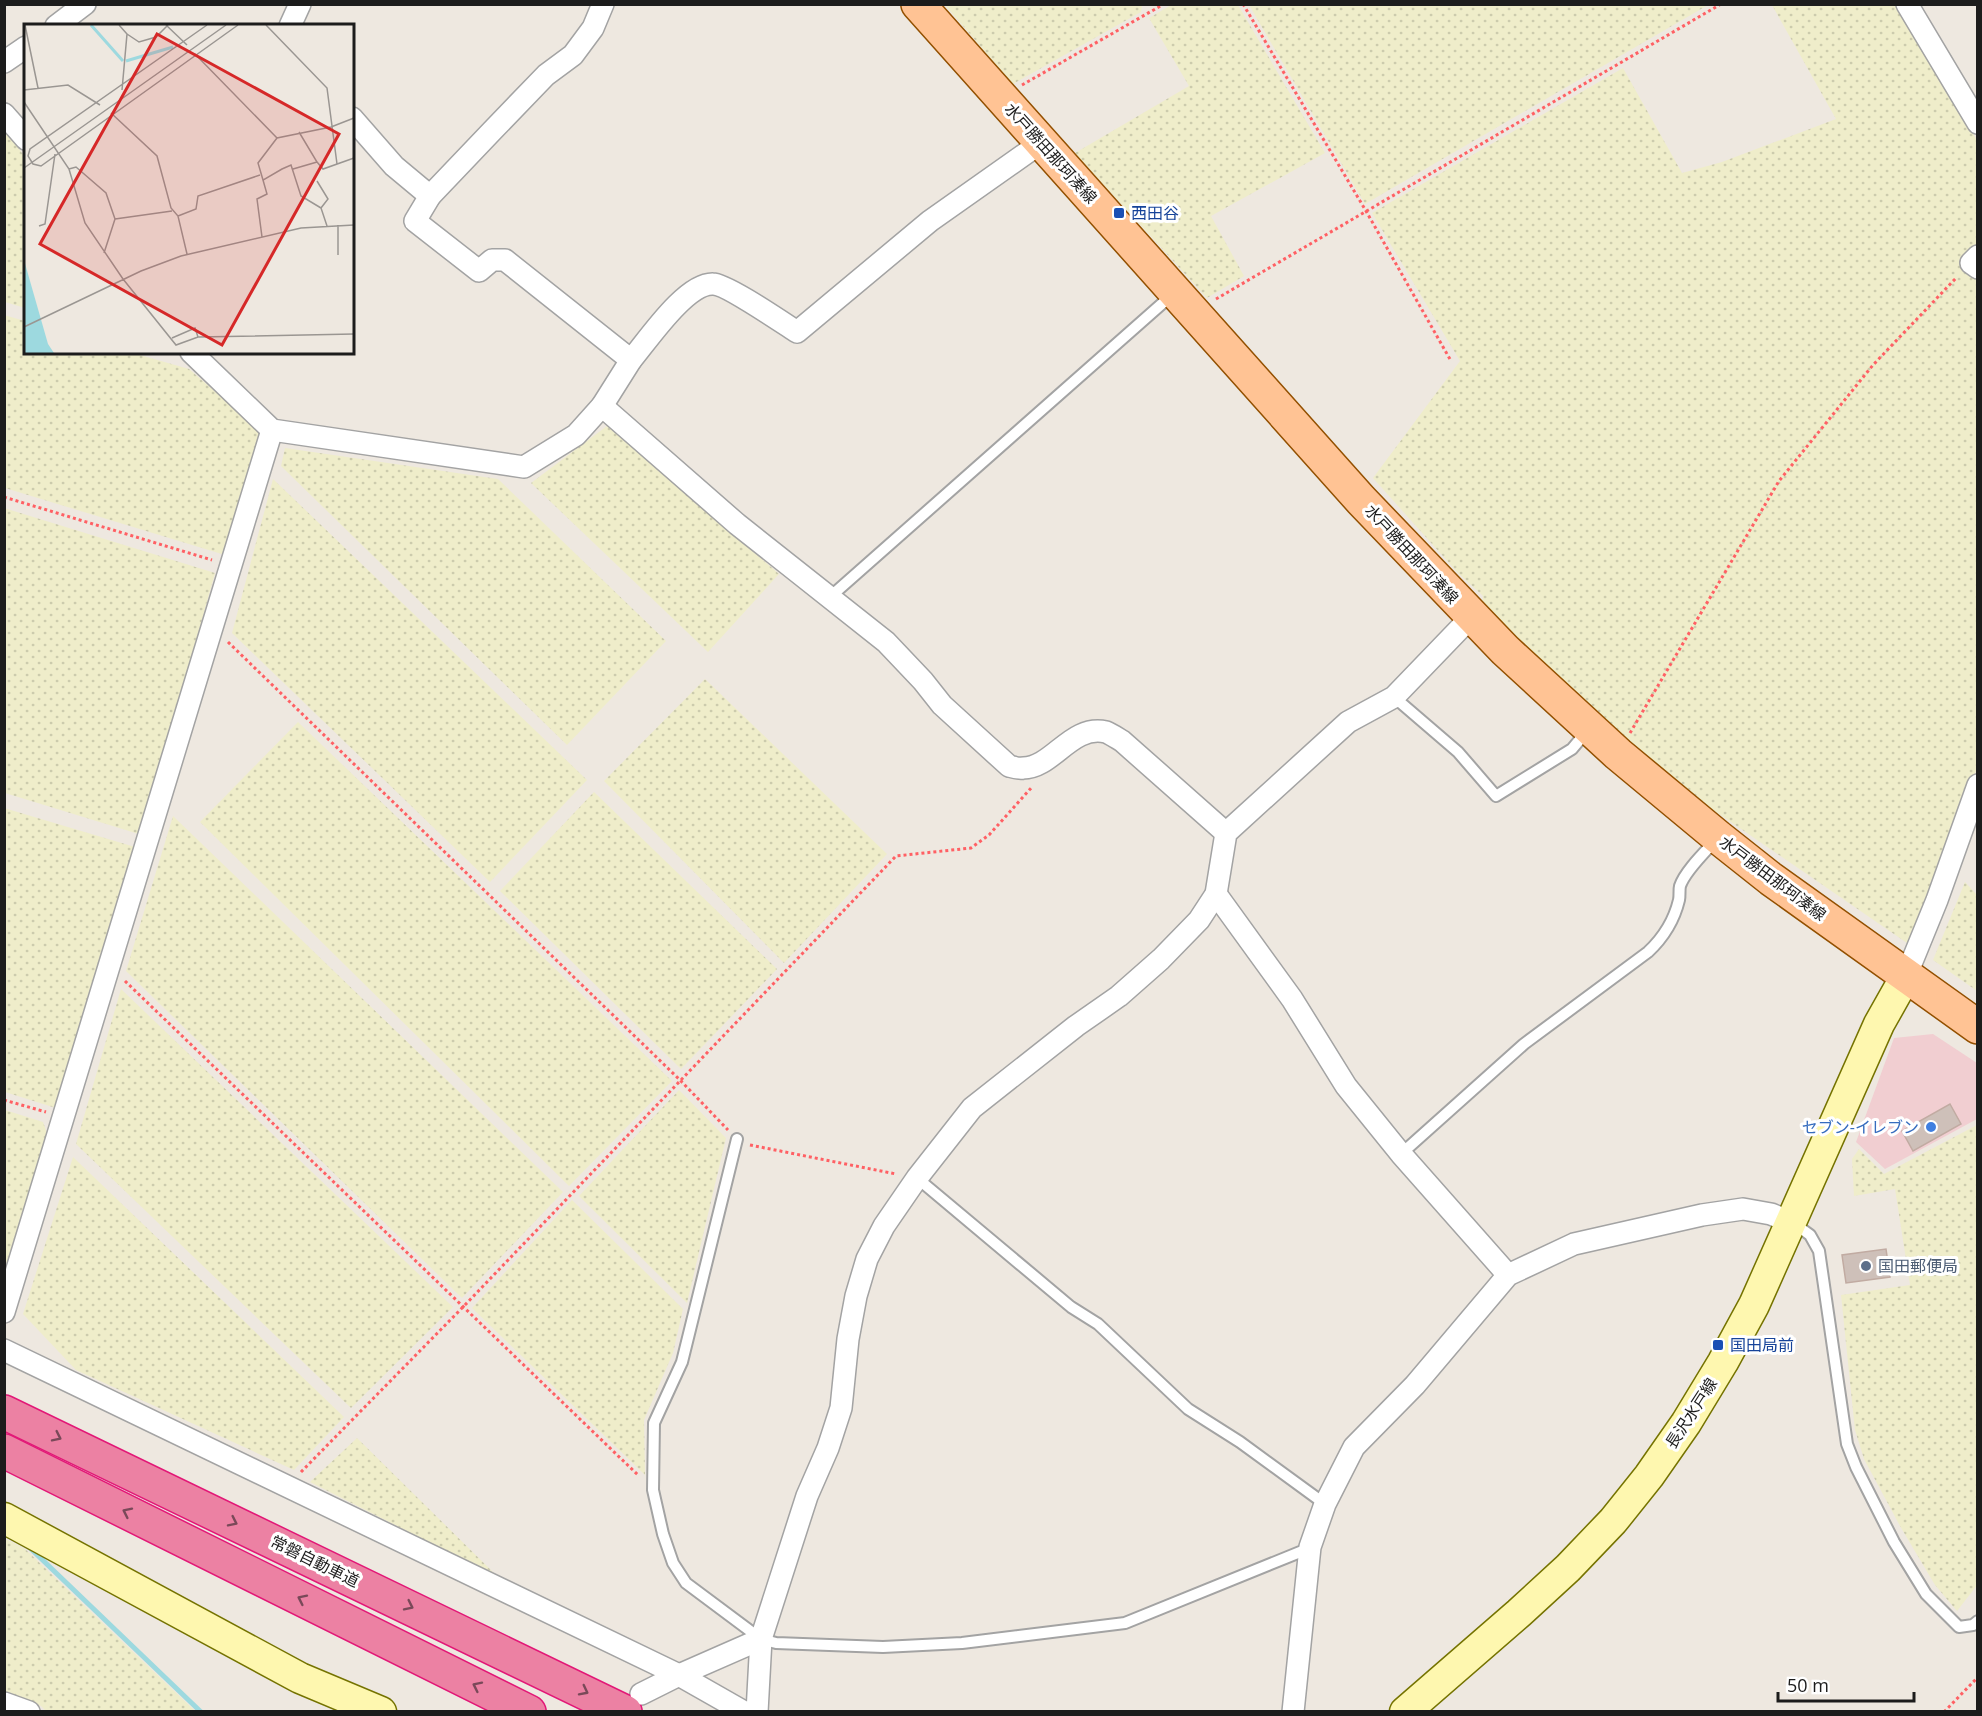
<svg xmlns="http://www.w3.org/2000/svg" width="1982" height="1716" viewBox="0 0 1982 1716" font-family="'Open Sans','Noto Sans JP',sans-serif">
  <defs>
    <pattern id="farmland-dots" width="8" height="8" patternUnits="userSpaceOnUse" patternTransform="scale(1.5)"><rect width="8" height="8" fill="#efedca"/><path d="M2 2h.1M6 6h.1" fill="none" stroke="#cccbad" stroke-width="1.8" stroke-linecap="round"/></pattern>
  </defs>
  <rect width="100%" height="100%" fill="#eee8e0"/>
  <!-- commercial -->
  <polygon fill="#f1ced1" points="1933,1034 1977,1063 1977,1119 1885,1169 1856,1142 1894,1038"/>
  <!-- farmland -->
  <g fill="url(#farmland-dots)">
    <polygon points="1173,4 1238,5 1325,153 1211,216 1244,276 1207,298 1075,153 1189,86 1149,18"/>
    <polygon points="945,5 1142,5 1141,12 1013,84"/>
    <polygon points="1249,5 1708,5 1365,204"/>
    <polygon points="1772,5 1898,5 1978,142 1977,245 1963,259 1966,272 1978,281 1977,768 1938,876 1907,943 1712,809 1621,734 1482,605 1483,596 1458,573 1373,478 1460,361 1372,213 1623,68 1682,173 1722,162 1836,119"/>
    <polygon points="4,129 25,157 25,308 5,302"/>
    <polygon points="4,315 25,321 26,352 133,353 189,369 261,431 225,555 5,488"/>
    <polygon points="607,426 779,574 708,652 531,483"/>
    <polygon points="285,448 498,479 666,641 567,745 281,466"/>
    <polygon points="273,479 587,780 490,882 232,633"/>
    <polygon points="4,508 215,573 142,835 5,793"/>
    <polygon points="705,679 887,854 784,963 604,781"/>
    <polygon points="298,722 672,1081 569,1186 200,822"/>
    <polygon points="594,792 777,969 681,1069 500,891"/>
    <polygon points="4,808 135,847 59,1109 5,1092"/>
    <polygon points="173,816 563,1192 462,1298 126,971"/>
    <polygon points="1965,882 1977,895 1977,991 1933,960"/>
    <polygon points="121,989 453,1307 351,1408 76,1144"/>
    <polygon points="679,1090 726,1138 687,1303 579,1196"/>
    <polygon points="5,1110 43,1122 48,1136 5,1267"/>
    <polygon points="1977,1125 1978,1584 1957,1611 1935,1585 1900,1526 1864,1459 1855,1430 1841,1295 1910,1285 1895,1189 1854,1196 1852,1159 1859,1149 1884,1174"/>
    <polygon points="73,1157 344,1417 294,1470 76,1370 23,1314"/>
    <polygon points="572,1200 683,1309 673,1353 644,1420 645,1475 472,1308"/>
    <polygon points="357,1438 498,1577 310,1482"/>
    <polygon points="4,1538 24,1548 195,1711 46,1711 41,1706 5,1694"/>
  </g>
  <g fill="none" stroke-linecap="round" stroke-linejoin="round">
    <!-- stream -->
    <polyline stroke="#9dd9df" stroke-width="5" points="29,1547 201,1712"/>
  </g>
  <!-- building -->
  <g fill="#cec0b9" stroke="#c1aba2" stroke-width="1.5">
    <polygon points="1950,1104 1961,1124 1913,1151 1902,1131"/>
    <polygon points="1886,1249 1890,1277 1846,1283 1842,1255"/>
  </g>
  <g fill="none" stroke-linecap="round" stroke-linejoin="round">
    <!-- lane casing -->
    <g stroke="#a3a3a3" stroke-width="14">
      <g id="lane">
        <polyline points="830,597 1173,294"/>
        <polyline points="1394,697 1458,752 1496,796 1572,749 1587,731"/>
        <polyline points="737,1139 682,1362 654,1423 653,1490 663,1534 673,1563 686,1583 761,1639 776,1643 883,1647 962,1643 1125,1623 1310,1548"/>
        <path d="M1401 1154 1524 1044 1648 952C1664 937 1674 921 1679 900 1680 895 1679 890 1680 886 1685 871 1705 852 1715 841"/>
        <polyline points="917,1178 1071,1307 1098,1324 1188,1409 1240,1442 1325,1504"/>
        <polyline points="1792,1222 1810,1235 1819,1251 1847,1444 1856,1467 1894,1542 1926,1594 1959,1627 1973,1625 1978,1621"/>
      </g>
    </g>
    <!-- street casing -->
    <g stroke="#a3a3a3" stroke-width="24">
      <g id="street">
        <path d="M603 4 593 28 573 55 546 75 492 131 430 196 415 221 479 271 492 260H505L631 360C648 340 686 283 713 284 726 284 783 323 797 332L930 221 1042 142"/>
        <polyline points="1907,4 1978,123"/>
        <polyline points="56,26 85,4"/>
        <polyline points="290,26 300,4"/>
        <polyline points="4,62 26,47"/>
        <polyline points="4,114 26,139"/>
        <polyline points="352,118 394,166 430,196"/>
        <polyline points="1978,256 1971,263 1978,268"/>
        <polyline points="191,352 272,430 524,467 576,435 602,406 631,360"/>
        <path d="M602 406 737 524 886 642 923 681 942 705 1009 766C1013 767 1019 769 1023 768 1053 768 1071 724 1106 732 1111 734 1117 738 1122 741L1226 833"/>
        <polyline points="1216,894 1292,999 1346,1086 1401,1154 1508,1275"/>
        <polyline points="1906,976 1937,900 1978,785"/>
        <polyline points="4,1312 272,430"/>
        <polyline points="4,1350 679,1675 744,1712"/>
        <polyline points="641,1694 679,1675 761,1639"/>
        <polyline points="4,1703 29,1712"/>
        <polyline points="757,1712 761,1639 807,1496 828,1448 841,1408 848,1339 856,1296 867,1259 884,1226 917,1178 972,1108 1076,1026 1119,996 1161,959 1199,920 1216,894 1226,833 1348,722 1394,697 1472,616"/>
        <polyline points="1293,1712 1310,1547 1325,1504 1354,1447 1415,1385 1508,1275 1574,1244 1702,1215 1743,1209 1771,1214 1791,1222"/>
      </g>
    </g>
    <!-- secondary casing -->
    <g stroke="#757300" stroke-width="33">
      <g id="secondary">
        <polyline points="4,1518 300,1678 381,1712"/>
        <polyline points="1405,1712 1519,1613 1568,1568 1613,1521 1649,1476 1686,1423 1723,1362 1754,1305 1879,1024 1906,976"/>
      </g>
    </g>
    <!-- primary casing -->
    <g stroke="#935000" stroke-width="36">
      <polyline id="primary" points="918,4 1361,500 1505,650 1618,754 1718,837 1771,879 1978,1027"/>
    </g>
    <!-- highway casing -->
    <g stroke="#e21877" stroke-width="36">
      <g id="highway">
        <polyline points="4,1412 625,1712"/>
        <polyline points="4,1451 529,1712"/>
      </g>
    </g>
    <!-- path -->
    <g stroke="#ff6064" stroke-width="3" stroke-dasharray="3 3" stroke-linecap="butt">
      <polyline points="1243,4 1366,211 1451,361"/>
      <polyline points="1022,85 1164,4"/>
      <polyline points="1216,299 1721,4"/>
      <polyline points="4,497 212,560"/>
      <polyline points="228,642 680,1080 728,1130"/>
      <polyline points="1630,733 1779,481 1873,365 1957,277"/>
      <polyline points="125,981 639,1476"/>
      <polyline points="4,1100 46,1112"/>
      <polyline points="750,1145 896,1174"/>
      <polyline points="301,1472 463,1307 896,856 971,848 989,835 1032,787"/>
      <polyline points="1944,1712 1978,1677"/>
    </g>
    <!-- lane -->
    <use href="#lane" stroke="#fff" stroke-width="10"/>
    <!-- street -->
    <use href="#street" stroke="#fff" stroke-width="21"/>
    <!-- secondary -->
    <use href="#secondary" stroke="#fef7af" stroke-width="30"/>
    <!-- primary -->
    <use href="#primary" stroke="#ffc394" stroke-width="33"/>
    <!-- highway -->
    <use href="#highway" stroke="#ec81a3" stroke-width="33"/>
  </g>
  <!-- one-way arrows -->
  <defs><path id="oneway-chevron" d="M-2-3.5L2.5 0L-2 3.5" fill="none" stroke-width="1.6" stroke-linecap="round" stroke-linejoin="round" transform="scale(1.5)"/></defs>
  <g stroke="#7a4959">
    <use href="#oneway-chevron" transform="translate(57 1437) rotate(26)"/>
    <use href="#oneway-chevron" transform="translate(127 1512) rotate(-154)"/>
    <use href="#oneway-chevron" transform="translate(233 1522) rotate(26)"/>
    <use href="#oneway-chevron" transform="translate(302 1599) rotate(-154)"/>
    <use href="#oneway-chevron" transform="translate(409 1606) rotate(26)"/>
    <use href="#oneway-chevron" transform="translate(477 1686) rotate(-154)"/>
    <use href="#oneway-chevron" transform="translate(584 1691) rotate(27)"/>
  </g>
  <!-- markers -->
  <g fill="#1a4fb4" stroke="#fff" stroke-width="2">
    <rect x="1113" y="207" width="12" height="12" rx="3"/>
    <rect x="1712" y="1339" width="12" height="12" rx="3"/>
  </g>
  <circle fill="#3f7fe0" stroke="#fff" stroke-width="2" cx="1931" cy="1127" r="6"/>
  <circle fill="#5c6f8a" stroke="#fff" stroke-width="2" cx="1866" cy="1266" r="6"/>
  <g text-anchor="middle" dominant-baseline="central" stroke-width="6" stroke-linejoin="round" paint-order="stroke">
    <!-- street labels -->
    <g font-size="16" fill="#1c1c1c" stroke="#fff">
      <text transform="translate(1051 153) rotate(48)">水戸勝田那珂湊線</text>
      <text transform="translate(1412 554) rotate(47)">水戸勝田那珂湊線</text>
      <text transform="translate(1773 878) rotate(37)">水戸勝田那珂湊線</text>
      <text transform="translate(1691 1413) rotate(-57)">長沢水戸線</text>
      <text transform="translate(315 1561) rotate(26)">常磐自動車道</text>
    </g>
    <!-- transit labels -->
    <g font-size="16" fill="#164399" stroke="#fff" text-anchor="start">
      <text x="1131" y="213">西田谷</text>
      <text x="1730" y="1345">国田局前</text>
    </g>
    <!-- shop labels -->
    <g font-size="16" fill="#366cbe" stroke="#fff" text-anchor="end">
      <text x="1919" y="1127">セブン-イレブン</text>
    </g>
    <!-- service labels -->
    <g font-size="16" fill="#4e5e75" stroke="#fff" text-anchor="start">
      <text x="1878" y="1266">国田郵便局</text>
    </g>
  </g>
  <!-- overview -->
  <g transform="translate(24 24)">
    <rect width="330" height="330" fill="#eee8e0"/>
    <path d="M0 236 24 320 30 329H0Z" fill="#9dd9df"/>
    <path fill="none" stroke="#9dd9df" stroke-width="3" d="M67 1 99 37M102 37 149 23"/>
    <path fill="none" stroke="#9a9692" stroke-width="1.5" d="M1 1 14 64M95 1 103 10 98 66M142 1 163 21M183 1 6 125 4 132 9 140 17 142 214 1M242 1 303 64 313 140M103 10 115 18 132 13 144 1M171 30 253 114M0 66 44 61 76 81M0 78 45 145 61 199 99 255M87 89 133 132 147 184 154 192 163 230M293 138 299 145 330 134M0 144 202 1M45 145 52 143 82 169 91 195 80 229M269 145 293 138 275 108M239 156 234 139 253 114 307 103 330 94M293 157 304 175 297 184 303 202M154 192 172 185 174 172 236 151M91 195 148 187M314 201V231M15 202 21 200 31 130M238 213 233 175 243 170 239 156 258 145 267 141 277 172 297 184M99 255 152 321 174 313 330 310M0 303 117 247 157 232 277 204 330 201M148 314 171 304 174 313"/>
    <path fill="#d62828" fill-opacity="0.15" stroke="#d62828" stroke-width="3" d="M133 10 315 110 198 321 16 220Z"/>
    <rect width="330" height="330" fill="none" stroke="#1c1c1c" stroke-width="3"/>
  </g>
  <!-- border -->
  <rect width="1982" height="1716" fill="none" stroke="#1c1c1c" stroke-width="12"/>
  <!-- scale -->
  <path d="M1778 1692v9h136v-9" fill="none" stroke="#1c1c1c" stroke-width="3"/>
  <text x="1787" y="1692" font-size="18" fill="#1c1c1c" stroke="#ffffff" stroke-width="4.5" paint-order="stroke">50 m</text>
</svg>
